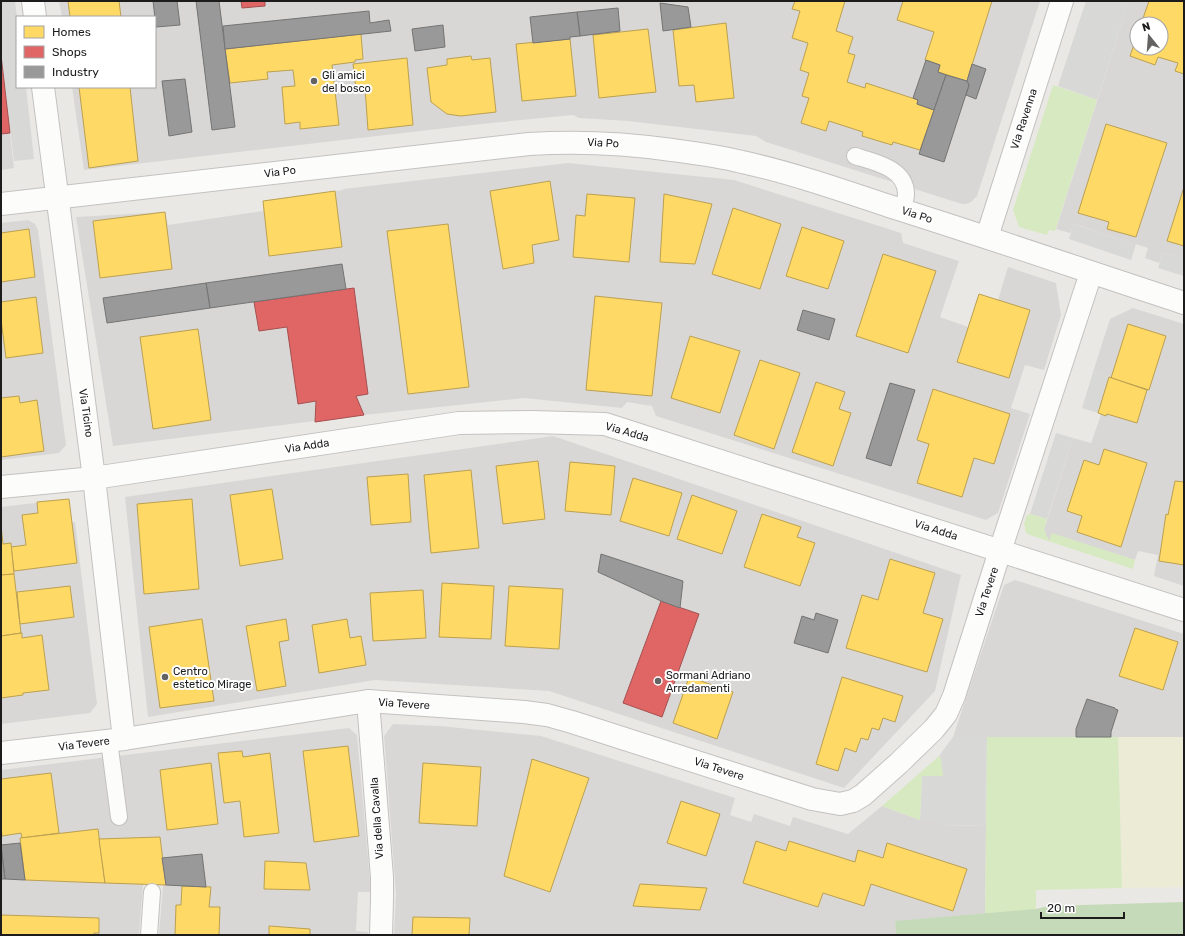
<svg xmlns="http://www.w3.org/2000/svg" width="1185" height="936" viewBox="0 0 1185 936" font-family="Rubik,sans-serif">
  <rect width="100%" height="100%" fill="#eae8e4"/>
  <!-- residential -->
  <g fill="#d9d7d5" fill-rule="evenodd">
    <polygon points="59,1 1040,1 977,196 971,202 966,204 962,204 766,142 756,136 628,121 579,118 573,115 481,124 84,170 72,87 155,87 155,17 62,17"/>
    <path d="M1129 1H1184V259L1163 252 1159 263 1145 258 1148 248 1074 224 1070 233 1056 229ZM1137 24H1161V48H1137Z"/>
    <polygon points="1,55 14,168 1,170"/>
    <polygon points="568,163 734,180 901,233 903,243 959,261 940,317 968,327 979,294 998,300 1008,267 1056,283 1061,315 1044,370 1025,365 1011,408 1030,414 998,513 986,520 656,416 652,406 627,402 622,408 524,398 364,415 113,446 76,217 165,212 168,225 263,211 263,201 343,190 343,189"/>
    <polygon points="28,220 35,224 38,230 66,445 59,453 1,460 1,223"/>
    <polygon points="1133,308 1184,324 1184,586 1154,576 1158,555 1138,551 1135,560 1052,534 1049,542 1044,530 1073,438 1091,443 1101,415 1098,413 1109,377 1093,372 1110,319"/>
    <polygon points="553,436 961,575 935,691 844,788 549,691 375,680 148,717 125,497"/>
    <polygon points="69,499 72,522 75,522 97,704 90,713 1,724 1,507"/>
    <polygon points="1015,580 1184,634 1184,737 953,737 1004,585"/>
    <polygon points="393,724 440,726 541,736 735,798 730,815 751,822 754,814 790,826 793,817 848,834 882,806 920,820 941,820 940,825 986,826 985,921 895,921 896,935 394,935 396,894 384,736"/>
    <polygon points="349,728 357,735 371,892 358,892 356,931 368,932 368,935 159,935 163,885 143,884 139,935 1,935 1,770"/>
  </g>
  <!-- religious -->
  <g fill="#d8d8d6">
    <polygon points="1,1 15,1 17,17 17,87 26,87 34,159 14,161 1,55"/>
    <polygon points="1086,1 1129,1 1097,100 1058,86"/>
    <polygon points="1073,224 1136,244 1131,260 1069,239"/>
    <polygon points="1163,252 1184,259 1184,276 1158,268"/>
    <polygon points="1093,372 1109,377 1098,413 1082,408"/>
    <polygon points="1056,433 1073,438 1047,519 1030,514"/>
    <polygon points="953,737 987,737 986,826 939,825 940,820 920,820 922,776 941,759 939,756"/>
  </g>
  <!-- farmland -->
  <polygon fill="#ebebd6" points="1118,737 1184,737 1184,887 1122,888"/>
  <!-- grass -->
  <g fill="#d7e9c1">
    <polygon points="1053,85 1097,100 1055,231 1049,230 1047,235 1019,227 1013,210"/>
    <polygon points="1030,514 1047,519 1044,530 1049,541 1052,533 1135,560 1133,569 1030,535 1026,533 1024,524 1027,515"/>
    <polygon points="987,737 1118,737 1122,888 1036,890 1036,921 985,921"/>
    <polygon points="939,756 941,759 943,776 922,776 920,820 882,806"/>
  </g>
  <!-- forest -->
  <polygon fill="#c5dab8" points="1184,902 1184,935 896,935 895,921 1036,909 1048,906"/>
  <!-- homes -->
  <g fill="#ffd966" stroke="#bba050">
    <polygon points="68,1 119,1 121,17 70,17"/>
    <polygon points="795,1 845,1 836,31 853,37 848,53 855,55 847,82 865,88 866,83 918,100 917,104 934,110 920,150 893,142 892,145 862,136 863,132 829,121 826,131 801,123 809,98 802,96 809,73 800,70 808,43 792,38 800,11 792,9"/>
    <polygon points="903,1 992,1 967,81 938,72 940,65 925,60 934,32 897,20"/>
    <polygon points="1149,1 1184,1 1184,74 1175,71 1178,63 1158,57 1155,65 1130,56 1137,36 1137,48 1161,48 1161,24 1141,24"/>
    <polygon points="726,23 734,98 696,102 694,85 679,86 673,30"/>
    <polygon points="648,29 656,92 599,98 593,35"/>
    <polygon points="361,34 363,59 355,60 355,62 332,65 339,125 300,129 300,122 285,124 282,87 295,86 293,70 267,72 268,79 230,83 225,49"/>
    <polygon points="570,39 576,96 522,101 516,44"/>
    <polygon points="471,56 472,60 490,58 496,112 461,116 447,114 431,102 427,68 447,65 447,59"/>
    <polygon points="407,58 413,125 368,130 365,88 356,89 353,64"/>
    <polygon points="79,87 130,87 138,161 89,168"/>
    <polygon points="1106,124 1167,143 1136,237 1107,229 1109,222 1078,213"/>
    <polygon points="550,181 559,240 532,245 534,263 503,269 490,191"/>
    <polygon points="1184,187 1184,246 1167,241"/>
    <polygon points="335,191 342,247 269,256 263,201"/>
    <polygon points="587,194 635,198 629,262 573,257 576,215 585,216"/>
    <polygon points="664,194 712,204 695,264 660,262"/>
    <polygon points="733,208 781,224 760,289 712,274"/>
    <polygon points="165,212 172,269 100,278 93,221"/>
    <polygon points="448,224 469,387 408,394 387,231"/>
    <polygon points="802,227 844,241 828,289 786,276"/>
    <polygon points="29,229 35,277 1,282 1,233"/>
    <polygon points="883,254 936,271 908,353 856,336"/>
    <polygon points="979,294 1030,310 1009,378 957,362"/>
    <polygon points="595,296 662,303 652,396 586,390"/>
    <polygon points="36,297 43,353 6,358 1,319 1,302"/>
    <polygon points="1128,324 1166,336 1149,390 1111,378"/>
    <polygon points="198,329 211,420 153,429 140,337"/>
    <polygon points="690,336 740,351 720,413 671,398"/>
    <polygon points="760,360 800,373 774,449 734,435"/>
    <polygon points="1109,377 1147,390 1137,423 1107,414 1106,416 1098,413"/>
    <polygon points="816,382 845,392 839,409 851,413 833,466 792,452"/>
    <polygon points="933,389 1010,414 994,464 974,458 962,497 917,483 929,444 917,440"/>
    <polygon points="19,396 20,403 37,400 44,451 1,457 1,398"/>
    <polygon points="1104,449 1147,463 1121,547 1077,532 1082,516 1067,511 1084,460 1099,465"/>
    <polygon points="538,461 545,519 503,524 496,466"/>
    <polygon points="570,462 615,466 611,515 565,511"/>
    <polygon points="471,470 479,548 431,553 424,475"/>
    <polygon points="408,474 411,522 371,525 367,477"/>
    <polygon points="633,478 682,493 669,536 620,521"/>
    <polygon points="1175,481 1184,482 1184,565 1159,561 1166,514 1168,515"/>
    <polygon points="272,489 283,559 240,566 230,495"/>
    <polygon points="692,495 737,511 722,554 677,539"/>
    <polygon points="69,499 77,563 14,571 11,547 26,545 22,515 38,513 37,502"/>
    <polygon points="192,499 199,589 144,594 137,504"/>
    <polygon points="762,514 801,527 797,537 815,543 800,586 744,567"/>
    <polygon points="1,525 3,544 11,543 14,574 1,575"/>
    <polygon points="890,559 935,573 923,613 943,619 927,672 846,648 862,595 878,600"/>
    <polygon points="14,574 21,633 1,636 1,575"/>
    <polygon points="442,583 494,586 491,639 439,637"/>
    <polygon points="70,586 74,617 20,624 17,592"/>
    <polygon points="509,586 563,589 559,649 505,646"/>
    <polygon points="423,590 426,638 373,641 370,593"/>
    <polygon points="202,619 214,701 160,708 149,627"/>
    <polygon points="286,619 289,640 279,642 286,686 257,691 246,626"/>
    <polygon points="347,619 350,638 361,636 366,665 319,673 312,625"/>
    <polygon points="1135,628 1178,642 1163,690 1119,676"/>
    <polygon points="22,633 22,638 42,635 49,690 23,693 23,695 1,698 1,636"/>
    <polygon points="689,677 733,692 717,739 673,723"/>
    <polygon points="842,677 903,696 895,722 883,718 879,730 872,728 868,740 861,738 856,752 845,748 838,771 816,764"/>
    <polygon points="348,746 359,836 314,842 303,751"/>
    <polygon points="242,751 243,757 270,753 279,833 244,837 240,801 224,803 218,753"/>
    <polygon points="532,759 589,778 550,892 504,876"/>
    <polygon points="211,763 218,824 167,830 160,770"/>
    <polygon points="423,763 481,767 477,826 419,823"/>
    <polygon points="51,773 59,833 22,838 21,833 2,836 1,825 1,779"/>
    <polygon points="681,801 720,814 706,856 667,843"/>
    <polygon points="98,829 105,883 25,880 20,838"/>
    <polygon points="160,837 166,885 105,883 99,839"/>
    <polygon points="756,841 786,851 789,841 855,862 858,850 883,858 887,843 967,869 953,911 871,884 864,906 823,893 818,907 743,883"/>
    <polygon points="265,861 306,863 310,890 264,889"/>
    <polygon points="640,884 707,888 700,910 633,906"/>
    <polygon points="182,886 211,887 209,907 220,907 219,935 175,935 176,905 181,905"/>
    <polygon points="1,915 99,918 99,933 94,933 94,935 1,935"/>
    <polygon points="413,917 470,918 469,935 412,935"/>
    <polygon points="269,926 310,929 310,935 269,935"/>
  </g>
  <!-- shops -->
  <g fill="#e06666" stroke="#a55050">
    <polygon points="241,1 265,1 265,6 242,8"/>
    <polygon points="1,55 10,133 1,134"/>
    <polygon points="354,288 368,394 356,396 364,415 315,422 316,401 298,404 287,327 259,331 254,302"/>
    <polygon points="661,601 699,614 662,717 623,703"/>
  </g>
  <!-- industry -->
  <g fill="#999" stroke="#747474">
    <polygon points="153,1 177,1 180,25 156,27"/>
    <polygon points="196,1 219,1 235,127 212,130"/>
    <polygon points="660,3 688,7 691,27 663,31"/>
    <polygon points="618,8 620,31 580,36 577,12"/>
    <polygon points="369,11 370,23 389,20 391,31 225,49 223,26"/>
    <polygon points="577,12 580,36 570,37 570,39 533,43 530,17"/>
    <polygon points="443,25 445,47 415,51 412,29"/>
    <polygon points="926,60 940,65 938,72 946,75 934,110 917,104 918,100 913,98"/>
    <polygon points="972,64 986,69 976,99 966,95 969,85 967,81"/>
    <polygon points="946,75 967,81 969,85 944,162 919,154"/>
    <polygon points="185,79 192,132 169,136 162,81"/>
    <polygon points="342,264 346,289 210,308 206,283"/>
    <polygon points="206,283 210,308 107,323 103,298"/>
    <polygon points="803,310 835,319 829,340 797,330"/>
    <polygon points="890,383 915,390 891,466 866,458"/>
    <polygon points="601,554 683,581 680,608 661,601 598,572"/>
    <polygon points="816,613 838,620 828,653 794,643 802,616 814,620"/>
    <polygon points="1087,699 1115,708 1115,709 1118,710 1111,732 1111,737 1076,737 1076,729"/>
    <polygon points="20,843 25,880 5,879 1,845"/>
    <polygon points="1,847 5,879 1,879"/>
    <polygon points="202,854 206,887 166,885 162,858"/>
  </g>
  <g fill="none" stroke-linecap="round" stroke-linejoin="round">
    <!-- service casing -->
    <g stroke="#c3c2c0" stroke-width="18">
      <g id="service">
        <path d="M855 156C874 162 906 168 906 194 906 200 904 205 902 210"/>
        <polyline points="109,741 119,817"/>
        <polyline points="149,935 152,892"/>
      </g>
    </g>
    <!-- minor casing -->
    <g stroke="#c3c2c0" stroke-width="24">
      <g id="minor">
        <polyline points="33,1 35,17"/>
        <polyline points="43,87 94,478 124,739"/>
        <path d="M1 204 529 144C578 141 623 143 672 150 695 153 719 156 742 162 792 173 841 190 889 206 988 237 1086 271 1184 303"/>
        <polyline points="987,237 1062,1"/>
        <polyline points="1,487 94,478 459,423 532,422 605,424 1184,610"/>
        <polyline points="368,701 382,877 382,899 381,935"/>
        <polyline points="1,753 124,739 368,701 524,712 547,715 572,722 812,799 840,804 853,801 863,795 899,763 934,729 946,714 954,696 1000,551 1091,273"/>
      </g>
    </g>
    <!-- service -->
    <use href="#service" stroke="#fcfcfb" stroke-width="16"/>
    <!-- minor -->
    <use href="#minor" stroke="#fcfcfb" stroke-width="22"/>
  </g>
  <!-- markers -->
  <g fill="#646362" stroke="#fff" stroke-width="1.5">
    <circle cx="314" cy="81" r="4"/>
    <circle cx="165" cy="677" r="4"/>
    <circle cx="658" cy="681" r="4"/>
  </g>
  <g text-anchor="middle" dominant-baseline="central" stroke-width="4" stroke-linejoin="round" paint-order="stroke">
    <!-- poi labels -->
    <g font-size="11" fill="#1c1c1c" stroke="#fff" text-anchor="start">
      <text x="322" y="75">Gli amici<tspan x="322" dy="13">del bosco</tspan></text>
      <text x="173" y="671">Centro<tspan x="173" dy="13">estetico Mirage</tspan></text>
      <text x="666" y="675">Sormani Adriano<tspan x="666" dy="13">Arredamenti</tspan></text>
    </g>
    <!-- street labels -->
    <g font-size="11" fill="#1c1c1c" stroke="#fff">
      <text transform="translate(1024 119) rotate(-72)">Via Ravenna</text>
      <text transform="translate(603 143) rotate(3)">Via Po</text>
      <text transform="translate(280 172) rotate(-7)">Via Po</text>
      <text transform="translate(917 215) rotate(18)">Via Po</text>
      <text transform="translate(86 413) rotate(82)">Via Ticino</text>
      <text transform="translate(627 432) rotate(16)">Via Adda</text>
      <text transform="translate(307 446) rotate(-9)">Via Adda</text>
      <text transform="translate(936 530) rotate(18)">Via Adda</text>
      <text transform="translate(987 592) rotate(-72)">Via Tevere</text>
      <text transform="translate(404 704) rotate(4)">Via Tevere</text>
      <text transform="translate(84 744) rotate(-7)">Via Tevere</text>
      <text transform="translate(719 769) rotate(18)">Via Tevere</text>
      <text transform="translate(377 818) rotate(-94)">Via della Cavalla</text>
    </g>
  </g>
  <!-- border -->
  <rect width="1185" height="936" fill="none" stroke="#1c1c1c" stroke-width="4"/>
  <!-- legend -->
  <rect x="16" y="16" width="140" height="72" fill="#ffffff" stroke="#a4a4a4"/>
  <rect x="24" y="26" width="20" height="12" fill="#ffd966" stroke="#a4a4a4"/>
  <text x="52" y="36" font-size="12" fill="#1c1c1c">Homes</text>
  <rect x="24" y="46" width="20" height="12" fill="#e06666" stroke="#a4a4a4"/>
  <text x="52" y="56" font-size="12" fill="#1c1c1c">Shops</text>
  <rect x="24" y="66" width="20" height="12" fill="#999999" stroke="#a4a4a4"/>
  <text x="52" y="76" font-size="12" fill="#1c1c1c">Industry</text>
  <!-- north arrow -->
  <g transform="translate(1149 36) rotate(343)"><circle r="19" fill="#ffffff" stroke="#a4a4a4"/>
  <path d="M0-3L7 15L0 10L-7 15Z" fill="#646362"/>
  <text y="-6" font-size="11" font-weight="bold" text-anchor="middle" fill="#1c1c1c">N</text>
  </g>
  <!-- scale -->
  <path d="M1041 912v6h83v-6" fill="none" stroke="#1c1c1c" stroke-width="2"/>
  <text x="1047" y="912" font-size="12" fill="#1c1c1c" stroke="#ffffff" stroke-width="3" paint-order="stroke">20 m</text>
</svg>
